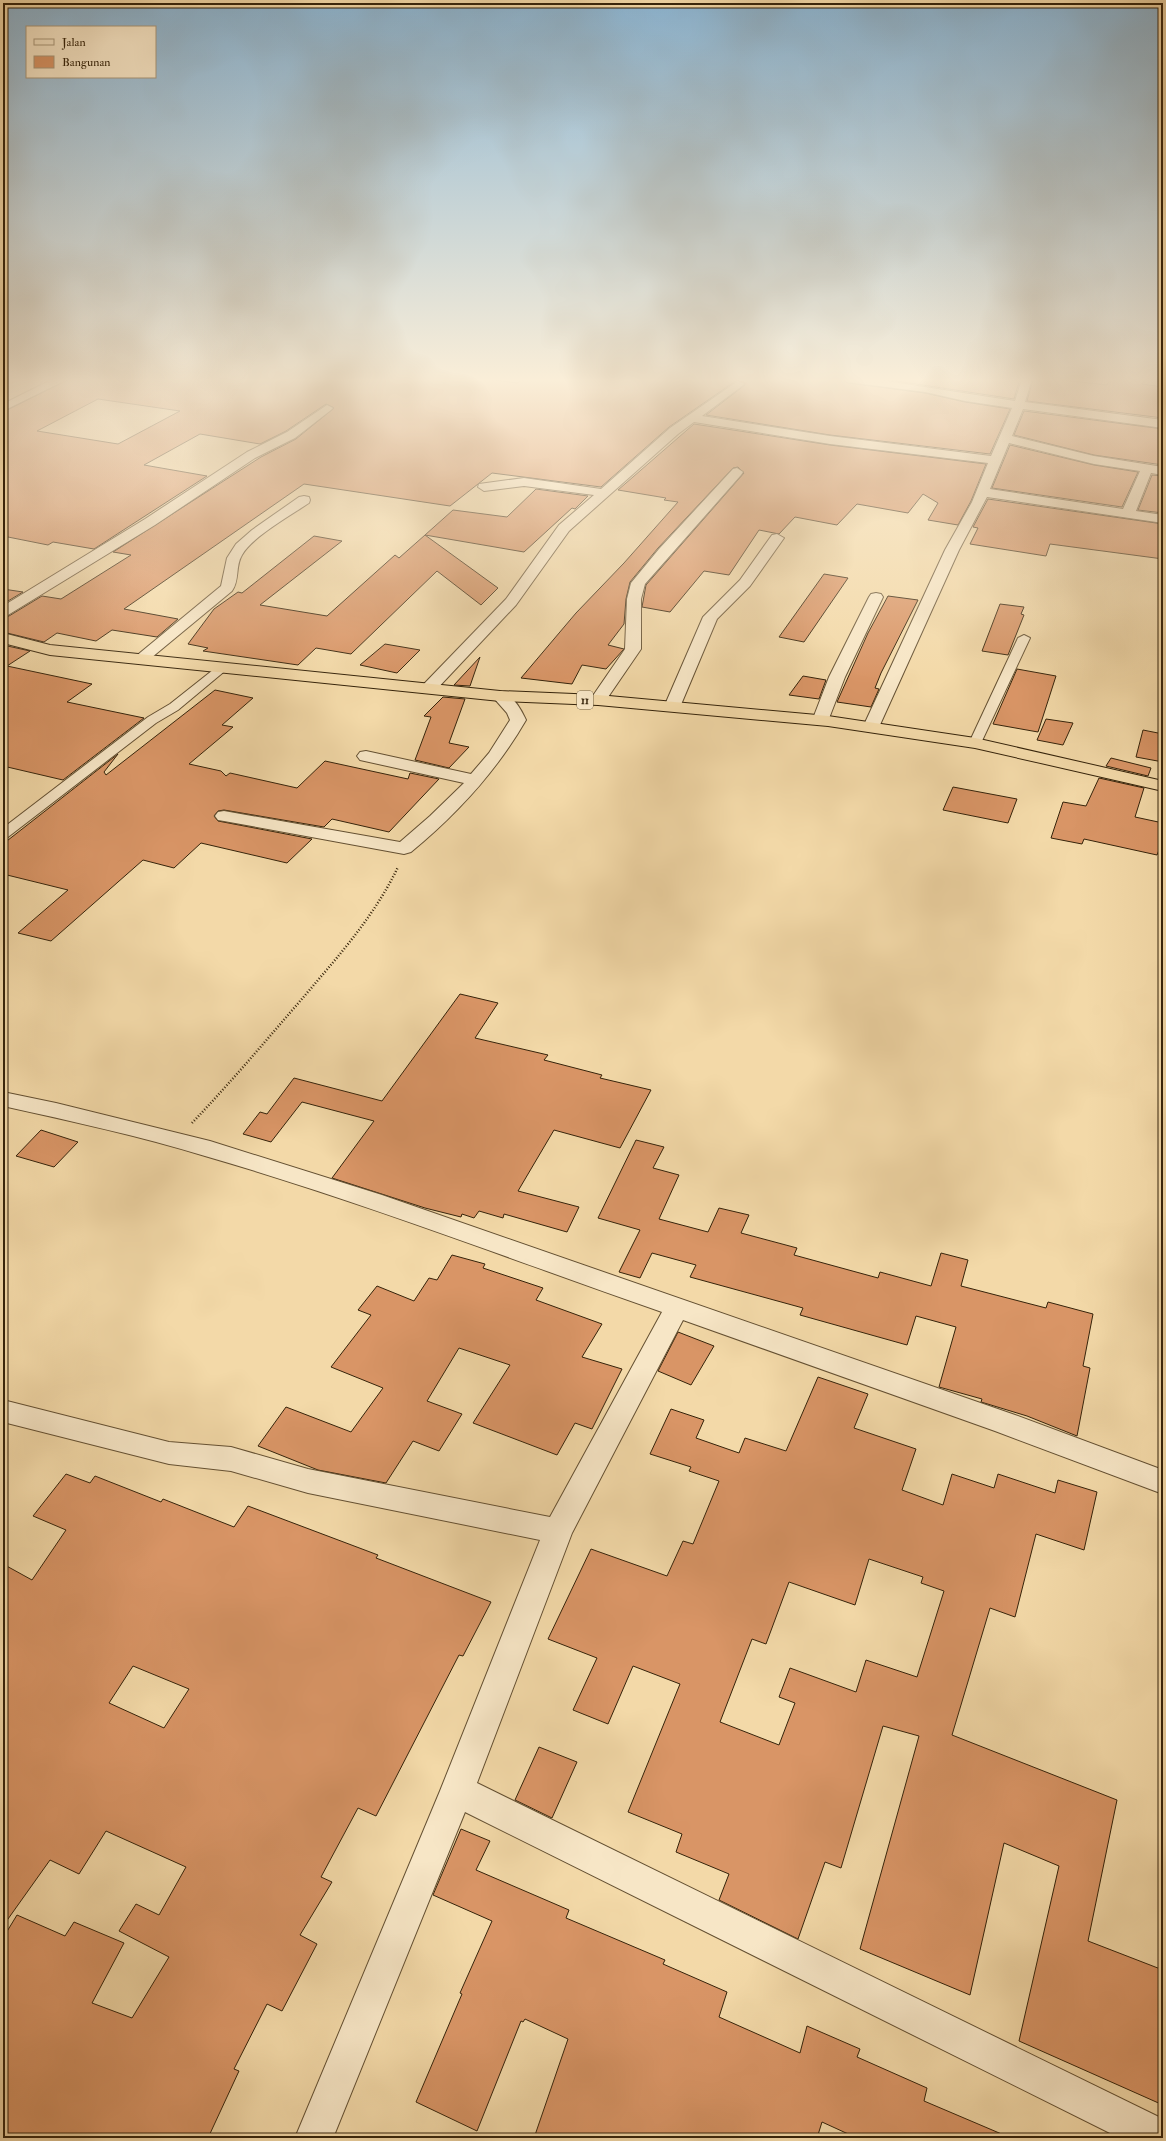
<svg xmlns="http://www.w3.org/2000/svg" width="1166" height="2141" viewBox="0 0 1166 2141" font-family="'IM FELL Double Pica',serif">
  <rect width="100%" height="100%" fill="#f3d9a8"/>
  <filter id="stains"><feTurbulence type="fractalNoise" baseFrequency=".005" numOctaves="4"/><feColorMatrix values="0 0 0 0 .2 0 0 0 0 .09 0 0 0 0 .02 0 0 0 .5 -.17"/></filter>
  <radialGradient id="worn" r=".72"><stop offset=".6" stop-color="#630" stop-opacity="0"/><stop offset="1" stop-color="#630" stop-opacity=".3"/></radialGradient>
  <!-- building -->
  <g fill="#d99566" stroke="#35230a" fill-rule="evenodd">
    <path d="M69 379H487L517 383 524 379H841L848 383 925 393 965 402 1010 409 990 454 830 435 706 415 745 385V383L737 380 669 427 601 487 492 473 450 506 304 484 124 609 178 619 157 637 112 630 96 641 57 633 44 642 3 632V617L9 616 42 596 61 599 131 555 113 552 261 457 296 439 334 408 326 404 286 431 260 444 200 434 144 465 207 476 94 549 53 542 48 545 3 536V412ZM98 399 180 411 118 444 37 431Z"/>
    <polygon points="883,379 1020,379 1014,399"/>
    <polygon points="1033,379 1053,379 1107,385 1110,379 1146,379 1142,384 1163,387 1163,418 1027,401"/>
    <polygon points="1024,411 1163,429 1163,465 1094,455 1014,435"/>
    <polygon points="694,424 830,445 986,464 971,501 958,525 928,520 938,503 923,494 908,513 857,504 837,525 795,517 779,534 759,530 729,575 704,571 670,612 642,607 646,585 744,473 738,467 733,468 658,548 630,582 626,599 624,624 608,645 624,649 606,669 582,665 572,684 521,678 576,613 624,563 678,502 664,500 666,498 618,490"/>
    <polygon points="1010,445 1094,465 1138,472 1122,507 992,488"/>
    <polygon points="1152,475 1163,476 1163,513 1138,510"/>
    <polygon points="536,489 588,496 575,509 572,508 524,552 425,535 453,510 507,517"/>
    <polygon points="988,499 1163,524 1163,559 1050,544 1046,556 970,544 978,528 973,527"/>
    <polygon points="425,535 498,588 481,605 437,571 351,654 316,648 298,665 203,651 208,648 188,644 214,609 238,592 242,593 314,536 342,541 260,605 327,616 395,555 399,558"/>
    <polygon points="824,574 848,578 804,642 779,637"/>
    <polygon points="3,589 23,592 3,604"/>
    <polygon points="888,596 918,600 881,673 875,688 879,689 871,707 837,702 868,633"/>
    <polygon points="1000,604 1024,607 1021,614 1024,615 1008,655 982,651"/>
    <polygon points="385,644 420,650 397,673 360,665"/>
    <polygon points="3,645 30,651 7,666 92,684 67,702 144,718 63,780 3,766"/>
    <polygon points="480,657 470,686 454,685"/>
    <polygon points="1017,669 1056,676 1038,732 993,724"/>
    <polygon points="803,676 826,680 819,699 789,695"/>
    <polygon points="215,690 253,698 222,725 233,727 189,764 221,771 226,776 230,773 297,788 325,761 408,779 410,773 439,779 389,832 332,819 324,827 224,810 218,811 214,816 218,821 312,839 287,863 201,843 174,868 143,860 51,941 18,933 68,890 3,874 3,844 118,754 104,772 106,775"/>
    <polygon points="443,697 465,699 449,743 469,747 449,768 415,760 431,717 424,716"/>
    <polygon points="1046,719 1073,723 1063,745 1037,740"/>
    <polygon points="1143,730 1163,734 1163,762 1136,757"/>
    <polygon points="1111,758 1151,768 1148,776 1106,766"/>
    <polygon points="1099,778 1144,788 1135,817 1163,823 1163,840 1157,855 1084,839 1082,844 1051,838 1063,802 1086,806"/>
    <polygon points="953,787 1017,799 1008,823 943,810"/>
    <polygon points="460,994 498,1003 475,1038 548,1055 544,1060 602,1075 600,1078 651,1090 620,1148 554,1130 518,1191 579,1207 567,1232 504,1214 503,1218 479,1211 474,1218 462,1214 461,1217 425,1208 332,1178 374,1121 302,1102 271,1142 243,1134 260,1112 267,1114 294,1078 382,1101"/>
    <polygon points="41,1130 78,1142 54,1167 16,1156"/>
    <polygon points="636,1140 664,1147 653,1168 679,1175 659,1219 708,1232 719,1208 749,1215 741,1233 797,1248 794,1255 878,1278 880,1272 931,1286 941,1253 968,1260 961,1286 1046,1308 1048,1302 1093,1314 1083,1366 1090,1368 1077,1436 1027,1416 981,1402 982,1399 939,1387 956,1327 916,1316 907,1345 800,1315 803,1308 690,1277 696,1265 652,1253 640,1278 619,1272 640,1230 598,1218"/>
    <polygon points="452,1255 485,1264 483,1268 543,1288 536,1300 602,1324 582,1357 622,1369 592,1429 575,1423 557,1455 473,1423 510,1365 459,1348 427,1401 462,1414 439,1451 413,1441 386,1483 318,1470 258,1446 286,1407 351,1432 383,1388 331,1367 371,1315 358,1310 377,1286 414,1301 429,1278 437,1280"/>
    <polygon points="678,1332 714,1346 691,1385 658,1371"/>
    <path d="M818 1377 868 1394 854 1428 916 1449 902 1490 943 1505 952 1474 994 1488 998 1474 1055 1493 1058 1480 1097 1492 1084 1550 1036 1534 1015 1617 990 1608 952 1735 1117 1800 1088 1941 1163 1970V2105L1019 2041 1059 1866 1004 1843 970 1995 860 1949 919 1736 883 1726 841 1868 825 1862 798 1939 719 1900 729 1874 676 1852 682 1834 628 1812 680 1684 633 1666 608 1724 573 1710 597 1658 548 1639 591 1549 667 1576 683 1541 693 1544 719 1481 689 1471 691 1467 650 1454 671 1409 704 1420 696 1438 739 1453 745 1438 786 1451ZM869 1559 923 1577 921 1583 944 1591 917 1677 866 1660 856 1692 790 1668 779 1697 795 1703 779 1745 720 1722 752 1639 766 1644 789 1582 855 1605Z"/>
    <path d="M66 1474 90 1483 95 1476 161 1502 163 1499 234 1527 248 1506 378 1555 376 1558 491 1602 463 1656 459 1655 376 1816 358 1808 321 1877 332 1882 300 1935 317 1944 282 2011 267 2004 234 2069 239 2071 208 2138H14L3 2134V1938L17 1915 65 1936 74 1922 124 1943 92 2003 132 2018 169 1957 119 1931 136 1904 159 1915 186 1867 106 1831 79 1874 50 1860 3 1926V1564L32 1580 66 1530 33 1516ZM133 1666 189 1689 164 1728 109 1703Z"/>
    <polygon points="539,1747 577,1762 552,1818 515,1800"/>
    <polygon points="461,1829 490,1841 476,1870 569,1910 566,1918 665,1960 663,1964 727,1992 719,2017 800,2053 807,2026 860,2049 857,2057 927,2088 924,2101 1011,2138 857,2138 822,2122 817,2138 534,2138 568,2039 525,2019 523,2022 521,2021 477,2131 416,2102 462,1994 460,1993 492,1921 433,1895"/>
  </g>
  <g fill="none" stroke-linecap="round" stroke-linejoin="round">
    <!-- lane casing -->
    <g stroke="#645032" stroke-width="2">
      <g id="lane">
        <polygon points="1024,635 1030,638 981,743 979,746 971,746 969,743 1018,638"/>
        <polygon points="222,665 226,666 228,668 226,670 178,710 156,723 8,837 3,838 3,828 148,717 170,704 218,666"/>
      </g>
    </g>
    <!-- street casing -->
    <g stroke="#645032" stroke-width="2">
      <g id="street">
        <polygon points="53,379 68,379 3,411 3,404"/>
        <path d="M842 379H873L1015 401 1022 379H1032L1025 402 1163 420V428L1023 409 1012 436 1094 456 1163 467V475L1151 473 1136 511 1163 515V523L987 497 959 550 879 727 877 731H865L863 727 945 550 972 502 988 463 830 444 694 422 678 434 569 531 516 605 434 692H422L420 689 422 686 506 599 559 525 594 495 524 486 484 491 478 487 479 484 524 478 601 489 670 428 738 381 744 384 742 386 702 416 830 436 991 456 1012 408 965 401 925 392 848 382ZM1009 443 1094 464 1140 471 1123 509 990 489Z"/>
        <polygon points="327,405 333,408 331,410 295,438 255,458 155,525 8,615 3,616 3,606 145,519 247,452 287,432"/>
        <polygon points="737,468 743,472 741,475 645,584 641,599 641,649 604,703 592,703 590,700 625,649 627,599 631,583 659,549 733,469"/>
        <path d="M304 496 309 497 310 500 309 503C291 515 252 537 242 555 235 566 240 580 232 591L145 663H135L132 660 135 657 221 586 227 558 236 544 252 530 299 497Z"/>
        <polygon points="777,534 784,538 750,586 717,619 680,707 678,710 666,710 664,707 703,617 740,580 772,535"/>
        <polygon points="876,593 881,594 883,597 845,677 828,721 826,724 814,724 812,721 829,677 869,597 871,594"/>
        <path d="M500 691C512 694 521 709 526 720 496 772 457 814 411 852L404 854 224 821 218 820 215 816 218 812 224 811 400 842 430 816 464 783 360 760 357 756 360 752 366 751 471 774 489 753 510 720 507 713 492 696 494 693Z"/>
        <path d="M3 1092 56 1103 210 1141 382 1195 1015 1415 1163 1470V1494L995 1431 683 1320 572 1533 477 1783 1163 2119V2138H1120L465 1812 333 2138H295L440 1791 540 1540 308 1493 231 1471 169 1464 3 1422V1400L169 1442 231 1447 308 1469 550 1517 662 1312C510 1259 360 1201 205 1156 139 1136 71 1121 3 1106Z"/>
      </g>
    </g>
    <!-- highway casing -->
    <g stroke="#35230a" stroke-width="2">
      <polygon id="highway" points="3,633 50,645 500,691 598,695 828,716 975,738 1163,781 1163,791 975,748 828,726 598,705 500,701 50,655 3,643"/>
    </g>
    <!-- path -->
    <path stroke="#35230a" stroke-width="2.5" stroke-dasharray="1 2" stroke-linecap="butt" d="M192 1123C232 1081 269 1037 307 993 341 953 375 915 398 867"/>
    <!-- lane -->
    <use href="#lane" fill="#f7e6c6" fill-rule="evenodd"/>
    <!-- street -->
    <use href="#street" fill="#f7e6c6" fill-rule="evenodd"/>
    <!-- highway -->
    <use href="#highway" fill="#f3d9a8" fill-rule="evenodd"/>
  </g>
  <!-- sky -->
  <linearGradient id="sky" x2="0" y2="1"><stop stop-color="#8bb5d3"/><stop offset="0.56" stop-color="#faeed8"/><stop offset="1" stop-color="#faeed8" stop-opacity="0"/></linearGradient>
  <rect width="1166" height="679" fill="url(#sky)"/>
  <g text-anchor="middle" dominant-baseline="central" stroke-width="3.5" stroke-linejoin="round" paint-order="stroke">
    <!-- shield labels -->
    <rect fill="#f7e6c6" stroke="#6f5e42" stroke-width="1" x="577" y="691" width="16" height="18" rx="3"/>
    <g font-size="11" font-weight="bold" fill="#35230a">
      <text x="585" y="700">11</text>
    </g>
  </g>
  <!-- margin -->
  <rect width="1166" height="2141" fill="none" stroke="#f3d9a8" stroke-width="16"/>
  <rect x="4" y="4" width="1158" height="2133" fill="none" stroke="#35230a" stroke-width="2"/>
  <rect x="8" y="8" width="1150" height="2125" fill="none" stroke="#35230a"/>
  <!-- legend -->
  <rect x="26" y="26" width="130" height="52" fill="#f7e6c6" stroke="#a9987b"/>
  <rect x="34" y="39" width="20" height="6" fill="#f7e6c6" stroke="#a9987b"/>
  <text x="62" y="46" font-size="12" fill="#35230a">Jalan</text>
  <rect x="34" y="56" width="20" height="12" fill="#d99566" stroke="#a9987b"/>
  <text x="62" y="66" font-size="12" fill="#35230a">Bangunan</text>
  <rect width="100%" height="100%" filter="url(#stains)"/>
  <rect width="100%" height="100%" fill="url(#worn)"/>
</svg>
